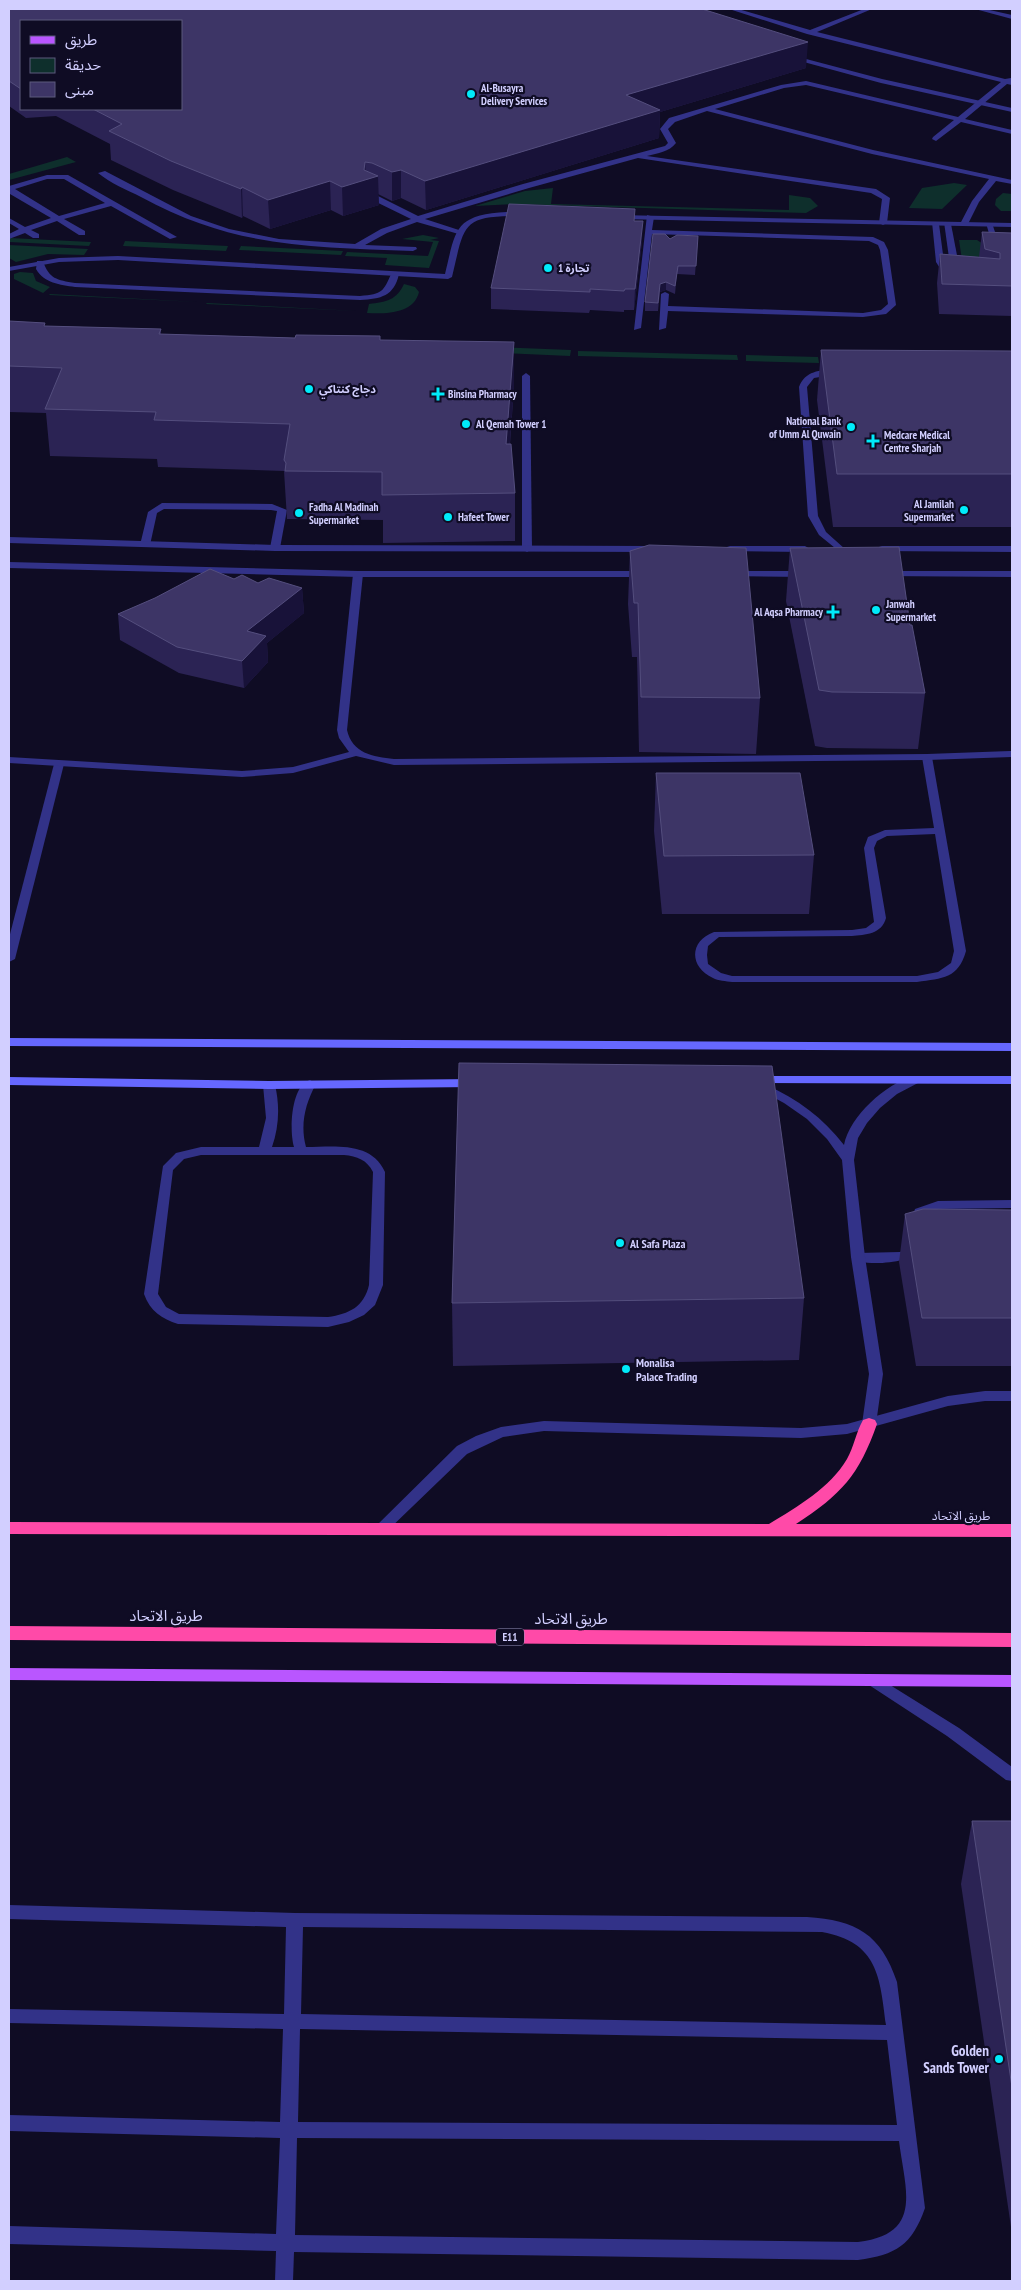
<svg xmlns="http://www.w3.org/2000/svg" width="1021" height="2290" viewBox="0 0 1021 2290" font-family="'PT Sans Narrow','Noto Sans Arabic',sans-serif">
  <rect width="100%" height="100%" fill="#0f0c24"/>
  <!-- green -->
  <g fill="#0e2f2c">
    <polygon points="67,157 76,162 9,180 9,174"/>
    <polygon points="954,183 967,185 942,209 909,208 922,188"/>
    <polygon points="553,188 551,204 789,210 789,195 810,198 818,206 806,213 515,204 475,206 525,191"/>
    <polygon points="1003,193 1012,194 1012,211 1001,211 995,205 996,199"/>
    <polygon points="423,235 439,238 430,240 439,241 429,268 385,265 387,258 345,256 347,252 428,256 433,242 402,239"/>
    <polygon points="10,238 91,242 89,246 9,242"/>
    <polygon points="959,240 977,240 1009,261 962,260"/>
    <polygon points="125,241 228,246 226,251 123,246"/>
    <polygon points="9,245 88,249 84,255 48,254 16,262 9,258"/>
    <polygon points="241,246 343,251 341,255 239,250"/>
    <polygon points="20,272 33,273 36,281 50,287 43,293 14,279 14,274"/>
    <path d="M404 284 415 287 419 292C414 314 385 314 367 313L369 304C386 302 397 300 404 284Z"/>
    <polygon points="50,294 198,302 49,295"/>
    <polygon points="207,303 357,311 206,304"/>
    <polygon points="413,344 571,350 570,356 412,349"/>
    <polygon points="578,351 737,355 738,360 578,356"/>
    <polygon points="746,355 818,357 819,363 746,361"/>
  </g>
  <g fill="none" stroke-linecap="round" stroke-linejoin="round">
    <!-- service -->
    <g fill="#323288" fill-rule="evenodd">
      <path d="M729 9H738L810 30 864 9H872L817 32 1005 79 1011 78 1012 85 1007 84 965 119 1012 130V134L961 122 936 141 932 139 933 137 954 120 806 85 784 88 715 109 873 150 1012 180V184L996 181 979 202 967 226H964L960 224 972 201 989 179 872 154 707 111 675 122 668 129 676 143C669 152 658 153 647 156L876 189 890 198 887 223 883 225 879 223 882 199 871 193 638 158 529 188 425 219 462 231V235L417 222 387 233 365 245 416 247 417 249 413 251C311 247 234 248 141 197 127 190 110 183 98 173L105 171 191 216 229 229 279 239 355 244 381 229 411 219 366 197V193H372L418 216 523 184 665 146 668 143 660 129 669 118 781 85 806 81 958 117 1001 82 807 34Z"/>
      <polygon points="975,9 985,9 1012,15 1012,19"/>
      <path d="M47 175H68L177 237 170 239 111 206 64 219 85 231V235H79L57 221 31 230 39 234V238H33L25 233 9 239V234L19 229 9 223V218L25 227 51 218 10 194 9 186ZM47 179H64L105 203 59 216 15 189Z"/>
      <polygon points="647,215 654,217 652,230 873,237 884,242 888,250 896,305 886,314 863,317 668,311 666,328 659,330 661,294 665,292 669,294 668,306 863,313 881,310 888,304 880,250 878,245 869,241 652,234 641,328 634,330"/>
      <polygon points="932,222 939,224 944,262 950,271 949,273 943,273 936,262"/>
      <polygon points="944,222 951,224 960,271 954,271 950,265"/>
      <polygon points="986,223 992,223 998,241 1012,246 1012,251 992,244"/>
      <path d="M37 261H43C49 279 57 280 75 283L360 296C383 294 383 292 392 272L399 274C394 296 381 299 360 300L75 287C60 285 44 283 36 269Z"/>
      <polygon points="526,373 530,376 532,549 527,552 522,549 522,376"/>
      <polygon points="162,503 272,504 287,510 280,548 275,551 270,548 277,511 271,510 164,509 157,513 150,545 148,547 142,547 140,545 148,512"/>
      <path d="M927 754 932 757 966 951C958 979 943 978 917 982H732C726 981 718 981 713 978 689 967 689 941 714 932L852 930 866 928 874 922 864 848 868 837 885 830 934 828 922 757ZM935 834 954 951 951 963 938 972 917 976H732L721 973 708 964 707 955 708 946 719 937 852 936C865 935 882 934 886 918L874 848 877 841 887 836Z"/>
      <polygon points="59,761 64,764 15,959 9,962 9,938 54,764"/>
      <path d="M310 1080 316 1084C305 1104 300 1125 306 1147 335 1147 371 1141 385 1172L383 1285 375 1305 364 1315 349 1322 328 1327 178 1324C162 1319 150 1311 144 1294L163 1166 176 1153 201 1147H259L266 1118 263 1085 269 1081 275 1085C280 1106 279 1127 272 1147H294C289 1131 291 1085 310 1080ZM201 1155H344C357 1156 367 1160 373 1172L369 1285C364 1307 349 1314 328 1317L179 1314 166 1307 158 1294 173 1170 184 1159Z"/>
      <polygon points="1012,1200 1012,1208 939,1209 926,1215 922,1225 912,1225 911,1222 915,1209 938,1201"/>
      <path d="M914 1247 921 1251C912 1263 860 1268 851 1257L858 1253 900 1252Z"/>
      <polygon points="985,1391 1012,1391 1012,1401 985,1401 948,1406 847,1434 801,1438 544,1431 503,1437 467,1454 385,1533 380,1534 375,1533 373,1529 457,1446 476,1436 501,1427 544,1421 801,1428 847,1424 948,1396"/>
      <polygon points="874,1675 959,1728 1012,1767 1012,1781 1006,1780 947,1736 869,1685 866,1681 869,1677"/>
      <path d="M9 1905 295 1913 807 1917C856 1920 881 1934 897 1982L925 2208C912 2245 896 2255 858 2260L294 2252 293 2281H275L276 2251 9 2244V2226L276 2234 280 2138 9 2131V2115L280 2122 283 2029 9 2023V2009L284 2014 286 1927 9 1919ZM303 1927 822 1932C878 1942 880 1977 886 2025L301 2014ZM300 2029 887 2040 897 2125 298 2122ZM297 2138 899 2141C905 2190 924 2234 858 2242L295 2235Z"/>
    </g>
    <!-- minor -->
    <g fill="#323288" fill-rule="evenodd">
      <polygon points="791,55 882,79 1012,108 1012,112 881,83 789,58 788,57"/>
      <path d="M358 571 363 574 347 730C352 753 373 757 394 759L927 754 1010 751H1012V757L927 760 394 765 356 756 293 773 242 777 9 763V757L242 771 293 767 349 752 339 738 337 730 353 574Z"/>
      <path d="M914 1076 920 1080 918 1083 897 1094 880 1108 867 1123 858 1138 854 1160 865 1257 883 1374 876 1424 874 1428H864L862 1424 869 1374 851 1257 842 1160 827 1139 807 1119 784 1103 756 1088 762 1084 766 1085C798 1099 823 1118 844 1145 850 1116 885 1084 914 1076Z"/>
    </g>
    <!-- tertiary -->
    <g fill="#323288" fill-rule="evenodd">
      <path d="M507 212H522L526 214 522 216C461 216 465 223 452 277L448 279 118 260 59 262 9 271V267L59 258 118 256 445 274C456 229 454 215 507 212Z"/>
      <polygon points="617,215 1012,223 1012,227 620,219 616,217"/>
      <path d="M835 369 838 370V374L814 378 807 387 818 516 826 532 845 549 840 552 819 535 808 516 799 387C805 371 820 370 835 369Z"/>
      <polygon points="9,537 275,545 652,546 657,549 652,552 275,551 9,543"/>
      <polygon points="730,546 805,546 810,549 805,552 727,551 727,547"/>
      <polygon points="882,546 1012,546 1012,552 879,551 879,547"/>
      <polygon points="9,562 358,571 646,571 651,574 646,577 358,577 9,568"/>
      <polygon points="731,571 804,571 809,574 804,577 728,576 728,572"/>
      <polygon points="886,571 1012,571 1012,577 883,576 883,572"/>
    </g>
    <!-- secondary -->
    <g fill="#6668ff" fill-rule="evenodd">
      <polygon points="9,1038 1012,1043 1012,1051 9,1046"/>
      <polygon points="756,1076 1012,1076 1012,1084 752,1083 750,1080"/>
      <polygon points="9,1077 269,1081 476,1079 482,1083 476,1087 269,1089 9,1085"/>
    </g>
    <!-- primary -->
    <polygon fill="#b956ff" fill-rule="evenodd" points="9,1668 1012,1675 1012,1687 9,1680"/>
    <!-- motorway -->
    <g fill="#ff4aa8" fill-rule="evenodd">
      <path d="M869 1418 875 1420 877 1424C859 1475 842 1494 796 1524H1012V1537L9 1534V1522L769 1524C797 1507 830 1488 847 1459 854 1447 856 1432 863 1420Z"/>
      <polygon points="9,1626 1012,1633 1012,1647 9,1640"/>
    </g>
  </g>
  <!-- wall -->
  <g fill="#2b2354" fill-rule="evenodd">
    <path d="M9 9 806 68 660 112 659 138 426 210 401 198 392 201 378 194 379 205 343 216 331 210 270 229 243 216 242 218 173 190 111 160 110 144 56 116 26 118 9 106ZM21 21 181 109H21Z"/>
    <polygon points="635,221 642,241 634,310 624,310 624,312 590,310 589,313 491,309 491,288"/>
    <polygon points="982,232 1012,233 1012,316 939,314 937,283 940,254 979,257"/>
    <polygon points="698,236 695,275 677,274 675,294 666,290 660,292 658,311 645,311 645,302 670,239"/>
    <polygon points="9,321 45,326 161,329 161,334 295,338 380,336 380,340 514,342 514,387 510,444 515,493 515,541 383,543 383,520 287,519 284,471 158,467 157,459 50,456 46,413 9,412"/>
    <polygon points="821,350 1012,351 1012,527 833,527 817,400"/>
    <polygon points="790,548 910,625 925,693 918,749 827,748 815,746 786,601"/>
    <polygon points="630,551 760,698 756,754 639,752 637,657 632,657 628,604"/>
    <polygon points="234,579 258,583 302,588 304,613 267,643 268,662 244,688 179,673 120,640 118,614"/>
    <polygon points="656,773 814,855 809,914 662,914 654,831"/>
    <polygon points="1012,1210 1012,1366 916,1366 899,1262 905,1214"/>
    <polygon points="804,1298 799,1360 453,1366 452,1303"/>
    <polygon points="972,1821 1012,1821 1012,2234 961,1884"/>
  </g>
  <!-- shaded-wall -->
  <g fill="#181239">
    <polygon points="808,42 806,68 660,112 659,138 426,210 425,181 626,95"/>
    <polygon points="365,162 366,180 378,176 379,205 343,216 342,187 364,170"/>
    <polygon points="401,170 401,198 392,201 392,172"/>
    <polygon points="330,181 331,210 270,229 268,200"/>
    <polygon points="242,187 243,216 242,218 241,189"/>
    <polygon points="643,221 642,241 634,310 635,289"/>
    <polygon points="666,282 666,290 660,292 658,311 660,284"/>
    <polygon points="514,342 514,387 506,491 506,444"/>
    <polygon points="302,588 304,613 267,643 268,662 244,688 242,661 247,631"/>
  </g>
  <!-- building -->
  <g fill="#3d3566" stroke="#544e7e">
    <polygon points="9,9 702,9 808,42 626,95 660,110 425,181 401,170 392,172 372,163 365,162 364,170 378,176 342,187 330,181 268,200 242,187 241,189 171,161 109,131 122,124 93,109 181,109 181,21 21,21 21,89 9,81"/>
    <polygon points="509,204 635,209 634,221 643,221 635,289 625,289 624,291 590,289 590,292 491,288"/>
    <polygon points="982,232 1012,233 1012,286 942,284 940,254 1000,259 1000,253 985,249"/>
    <polygon points="653,234 665,234 670,239 677,235 698,236 696,266 678,266 675,286 666,282 660,284 658,303 645,302"/>
    <polygon points="9,321 45,323 44,326 161,329 159,334 295,338 296,335 380,336 380,340 514,342 506,444 511,444 515,493 382,495 382,472 285,471 286,463 284,460 290,424 154,420 156,412 45,409 62,368 9,366"/>
    <polygon points="821,350 1012,351 1012,474 837,474"/>
    <polygon points="649,545 746,548 760,698 641,697 638,603 634,603 630,551"/>
    <polygon points="899,547 910,625 912,625 925,693 832,692 819,690 790,548"/>
    <polygon points="210,569 234,579 242,575 258,583 269,578 302,588 247,631 266,636 242,661 177,647 118,614 155,598"/>
    <polygon points="656,773 800,773 814,855 664,856"/>
    <polygon points="459,1063 772,1066 804,1298 452,1303"/>
    <polygon points="923,1209 1012,1210 1012,1318 922,1318 905,1214"/>
    <polygon points="972,1821 1012,1821 1012,2087"/>
  </g>
  <!-- markers -->
  <g fill="#00ebfa" stroke="#0f0c24" stroke-width="2">
    <circle cx="471" cy="94" r="5"/>
    <circle cx="548" cy="268" r="5"/>
    <circle cx="309" cy="389" r="5"/>
    <path d="M435.5 386.5h5v5h5v5h-5v5h-5v-5h-5v-5h5z"/>
    <circle cx="466" cy="424" r="5"/>
    <circle cx="851" cy="427" r="5"/>
    <path d="M870.5 433.5h5v5h5v5h-5v5h-5v-5h-5v-5h5z"/>
    <circle cx="964" cy="510" r="5"/>
    <circle cx="299" cy="513" r="5"/>
    <circle cx="448" cy="517" r="5"/>
    <circle cx="876" cy="610" r="5"/>
    <path d="M830.5 604.5h5v5h5v5h-5v5h-5v-5h-5v-5h5z"/>
    <circle cx="620" cy="1243" r="5"/>
    <circle cx="626" cy="1369" r="5"/>
    <circle cx="999" cy="2059" r="5"/>
  </g>
  <g text-anchor="middle" dominant-baseline="central" stroke-width="4.5" stroke-linejoin="round" paint-order="stroke">
    <!-- far-poi labels -->
    <g font-size="11" font-weight="bold" fill="#d2cfff" stroke="#0f0c24" text-anchor="start">
      <text x="481" y="88">Al-Busayra<tspan x="481" dy="13">Delivery Services</tspan></text>
      <text x="558" y="268">تجارة 1</text>
      <text x="319" y="389">دجاج كنتاكي</text>
      <text x="448" y="394">Binsina Pharmacy</text>
      <text x="841" y="421" text-anchor="end">National Bank<tspan x="841" dy="13">of Umm Al Quwain</tspan></text>
      <text x="476" y="424">Al Qemah Tower 1</text>
      <text x="884" y="435">Medcare Medical<tspan x="884" dy="13">Centre Sharjah</tspan></text>
      <text x="954" y="504" text-anchor="end">Al Jamilah<tspan x="954" dy="13">Supermarket</tspan></text>
      <text x="309" y="507">Fadha Al Madinah<tspan x="309" dy="13">Supermarket</tspan></text>
      <text x="458" y="517">Hafeet Tower</text>
      <text x="886" y="604">Janwah<tspan x="886" dy="13">Supermarket</tspan></text>
      <text x="823" y="612" text-anchor="end">Al Aqsa Pharmacy</text>
    </g>
    <!-- shield labels -->
    <rect fill="#0f0c24" stroke="#9894bd" stroke-width="1" x="496" y="1628.5" width="28" height="17" rx="4"/>
    <g font-size="11" font-weight="bold" fill="#d2cfff">
      <text x="510" y="1637">E11</text>
    </g>
    <!-- poi labels -->
    <g font-size="12" font-weight="bold" fill="#d2cfff" stroke="#0f0c24" text-anchor="start">
      <text x="630" y="1243">Al Safa Plaza</text>
      <text x="636" y="1362">Monalisa<tspan x="636" dy="14">Palace Trading</tspan></text>
    </g>
    <!-- street labels -->
    <g font-size="12" fill="#d2cfff" stroke="#0f0c24">
      <text x="961" y="1515">طريق الاتحاد</text>
    </g>
    <!-- near-street labels -->
    <g font-size="15" fill="#d2cfff" stroke="#0f0c24">
      <text x="166" y="1615">طريق الاتحاد</text>
      <text x="571" y="1618">طريق الاتحاد</text>
    </g>
    <!-- near-poi labels -->
    <g font-size="15" font-weight="bold" fill="#d2cfff" stroke="#0f0c24" text-anchor="end">
      <text x="989" y="2050">Golden<tspan x="989" dy="17">Sands Tower</tspan></text>
    </g>
  </g>
  <!-- border -->
  <rect width="1021" height="2290" fill="none" stroke="#d2cfff" stroke-width="20"/>
  <!-- legend -->
  <rect x="20" y="20" width="162" height="90" fill="#0f0c24" stroke="#5d5a7c"/>
  <rect x="30" y="36" width="25" height="8" fill="#b956ff" stroke="#5d5a7c"/>
  <text x="65" y="45" font-size="15" fill="#d2cfff">طريق</text>
  <rect x="30" y="58" width="25" height="15" fill="#0e2f2c" stroke="#5d5a7c"/>
  <text x="65" y="70" font-size="15" fill="#d2cfff">حديقة</text>
  <rect x="30" y="82" width="25" height="15" fill="#3d3566" stroke="#5d5a7c"/>
  <text x="65" y="95" font-size="15" fill="#d2cfff">مبنى</text>
</svg>
